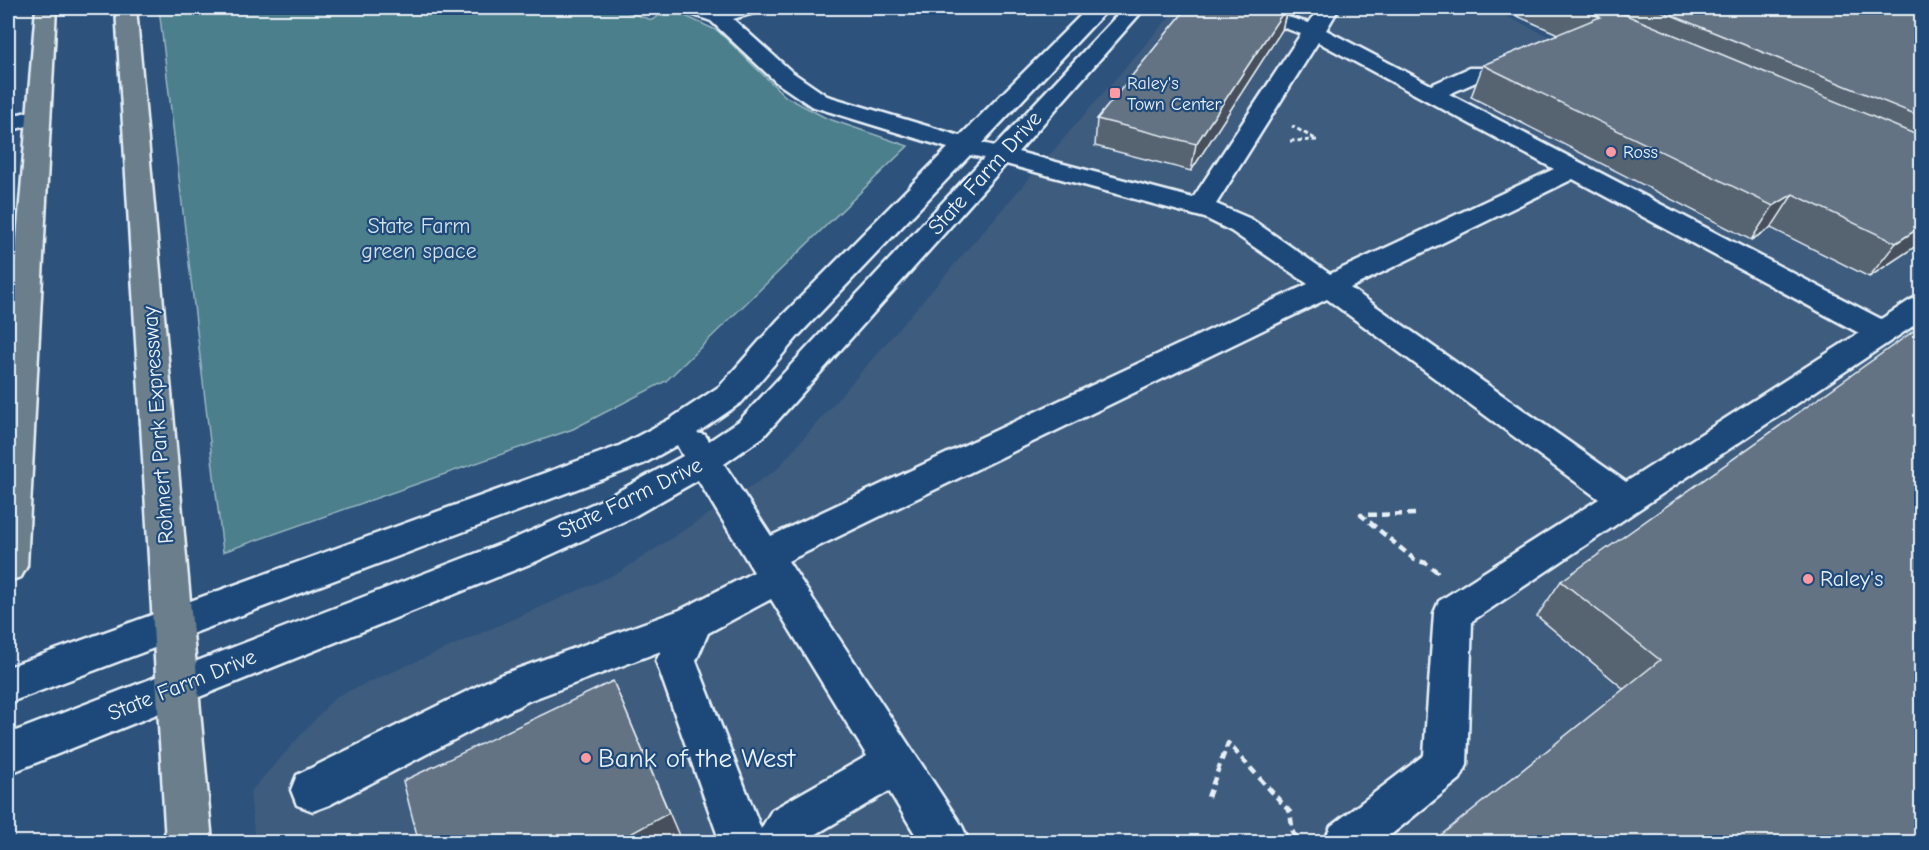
<svg xmlns="http://www.w3.org/2000/svg" width="1929" height="850" viewBox="0 0 1929 850" font-family="'Comic Neue',sans-serif">
  <rect width="100%" height="100%" fill="#2d527c"/>
  <filter id="ink" filterUnits="userSpaceOnUse"><feTurbulence type="fractalNoise" baseFrequency=".0167" numOctaves="2"/><feDisplacementMap in="SourceGraphic" scale="12" xChannelSelector="R" yChannelSelector="G"/><feConvolveMatrix kernelMatrix="1 2 1 2 8 2 1 2 1" color-interpolation-filters="sRGB"/></filter>
  <g filter="url(#ink)">
    <!-- built -->
    <polygon fill="#3e5c7e" points="1177,8 1489,8 1921,211 1921,842 255,842 250,792 335,697 618,573 776,470"/>
    <!-- green -->
    <polygon fill="#4c7f8b" stroke="#9ab8c2" stroke-width="1.5" points="159,8 614,8 652,20 670,9 718,31 786,97 826,118 908,146 666,381 573,429 223,552"/>
    <g fill="none" stroke-linecap="round" stroke-linejoin="round">
      <!-- minor casing -->
      <g stroke="#e8f1f8" stroke-width="5">
        <g id="minor">
          <path d="M682 8C694 7 709 11 721 10 734 9 746 8 760 8L757 12 733 19 792 72 827 96 960 136 1088 8H1109L982 143 995 146 1124 8H1145L1018 152 1193 198 1301 34 1274 24 1221 12 1218 8H1255L1309 23 1319 8H1339L1326 30 1431 85 1469 68H1485L1488 73 1485 78 1449 94 1881 319 1912 299 1922 297V320L1472 621 1467 765 1460 779 1382 842H1324L1331 826 1424 755 1434 613 1439 601 1599 499 1327 299 788 561 962 826 969 842H920L889 791 803 842H720L656 661 661 651 528 701 329 805 313 811 297 805 291 790 297 775 500 675 680 610 754 572 698 480 631 518 537 561 8 774V734L511 540 606 498 683 456 677 445 643 464 8 703V667L619 446 670 419 720 386 778 320 948 148 811 106 776 82 711 21 685 12ZM1318 42 1554 169 1330 274 1251 219 1216 204ZM970 155 984 158 739 421 709 441 705 435 697 433 742 402 800 334ZM1006 164 1205 218 1231 231 1308 284 771 536 724 464 763 437ZM1573 179 1859 333 1626 482 1350 288ZM771 599 867 756 772 810 761 829 696 661 708 633Z"/>
          <polygon points="38,109 46,111 50,116 46,121 8,131 8,117"/>
        </g>
      </g>
      <!-- major casing -->
      <g stroke="#e8f1f8" stroke-width="5">
        <g id="major">
          <polygon points="36,8 56,8 27,566 21,577 8,581 8,348"/>
          <polygon points="116,8 136,8 212,842 166,842"/>
        </g>
      </g>
      <!-- path-far1 -->
      <polyline stroke="#e8f1f8" stroke-width="3" stroke-dasharray="4.5 3" stroke-linecap="butt" points="1290,141 1317,140 1292,126"/>
      <!-- path -->
      <g stroke="#e8f1f8" stroke-width="4.5" stroke-dasharray="8 5" stroke-linecap="butt">
        <polyline points="1415,514 1361,515 1415,560 1426,563 1440,574"/>
        <polyline points="1208,797 1228,743 1290,812 1293,833 1301,842"/>
      </g>
      <!-- minor -->
      <use href="#minor" fill="#1f4a7a" fill-rule="evenodd"/>
      <!-- major -->
      <use href="#major" fill="#6b7e8b" fill-rule="evenodd"/>
    </g>
    <!-- wall -->
    <g fill="#566371" stroke="#e8f1f8" stroke-width="1.5">
      <polygon points="1187,8 1297,8 1291,16 1286,14 1282,30 1191,171 1095,146 1097,119"/>
      <polygon points="1499,8 1903,8 1922,14 1922,242 1869,277 1771,228 1751,240 1471,97 1483,65 1558,34"/>
      <polygon points="1561,581 1922,843 1624,689 1537,616"/>
    </g>
    <!-- shaded-wall -->
    <g fill="#46505c" stroke="#e8f1f8" stroke-width="1.5">
      <polygon points="1286,8 1287,8 1282,30 1191,171 1196,144"/>
      <polygon points="1293,8 1297,8 1291,16"/>
      <polygon points="1793,194 1771,228 1751,240 1773,206"/>
      <polygon points="1922,226 1922,242 1869,277 1896,243"/>
      <polygon points="613,681 680,838 672,843 614,843"/>
    </g>
    <!-- building -->
    <g fill="#647383" stroke="#e8f1f8" stroke-width="1.5">
      <polygon points="1187,8 1286,8 1196,144 1097,119"/>
      <polygon points="1579,8 1609,8 1922,137 1922,226 1896,243 1793,194 1773,206 1483,65 1600,17"/>
      <polygon points="1654,8 1903,8 1922,14 1922,117"/>
      <polygon points="1922,325 1922,843 1431,843 1660,660 1561,581"/>
      <polygon points="613,681 669,813 614,843 419,843 403,781"/>
    </g>
  </g>
  <!-- markers -->
  <g fill="#ff9aa2" stroke="#1f4a7a" stroke-width="2">
    <rect x="1109" y="87" width="12" height="12" rx="3"/>
    <circle cx="1611" cy="152" r="6"/>
    <circle cx="1808" cy="579" r="6"/>
    <circle cx="586" cy="758" r="6"/>
  </g>
  <g text-anchor="middle" dominant-baseline="central" stroke-width="4.5" stroke-linejoin="round" paint-order="stroke">
    <!-- far-poi labels -->
    <g font-size="18" fill="#e8f1f8" stroke="#1f4a7a" text-anchor="start">
      <text x="1127" y="83">Raley's<tspan x="1127" dy="21">Town Center</tspan></text>
      <text x="1623" y="152">Ross</text>
    </g>
    <!-- street labels -->
    <g font-size="22" fill="#e8f1f8" stroke="#1f4a7a">
      <text transform="translate(985 173) rotate(-48)">State Farm Drive</text>
      <text transform="translate(158 425) rotate(-94)">Rohnert Park Expressway</text>
      <text transform="translate(630 498) rotate(-26)">State Farm Drive</text>
      <text transform="translate(182 685) rotate(-22)">State Farm Drive</text>
    </g>
    <!-- park labels -->
    <g font-size="22" fill="#d1e0e8" stroke="#1f4a7a">
      <text x="419" y="226">State Farm<tspan x="419" dy="25">green space</tspan></text>
    </g>
    <!-- poi labels -->
    <g font-size="22" fill="#e8f1f8" stroke="#1f4a7a" text-anchor="start">
      <text x="1820" y="579">Raley's</text>
    </g>
    <!-- near-poi labels -->
    <g font-size="27" fill="#e8f1f8" stroke="#1f4a7a" text-anchor="start">
      <text x="598" y="758">Bank of the West</text>
    </g>
  </g>
  <!-- margin -->
  <rect width="1929" height="850" fill="none" stroke="#1f4a7a" stroke-width="30"/>
  <rect x="15" y="15" width="1899" height="820" fill="none" stroke="#e8f1f8" stroke-width="2" filter="url(#ink)"/>
</svg>
